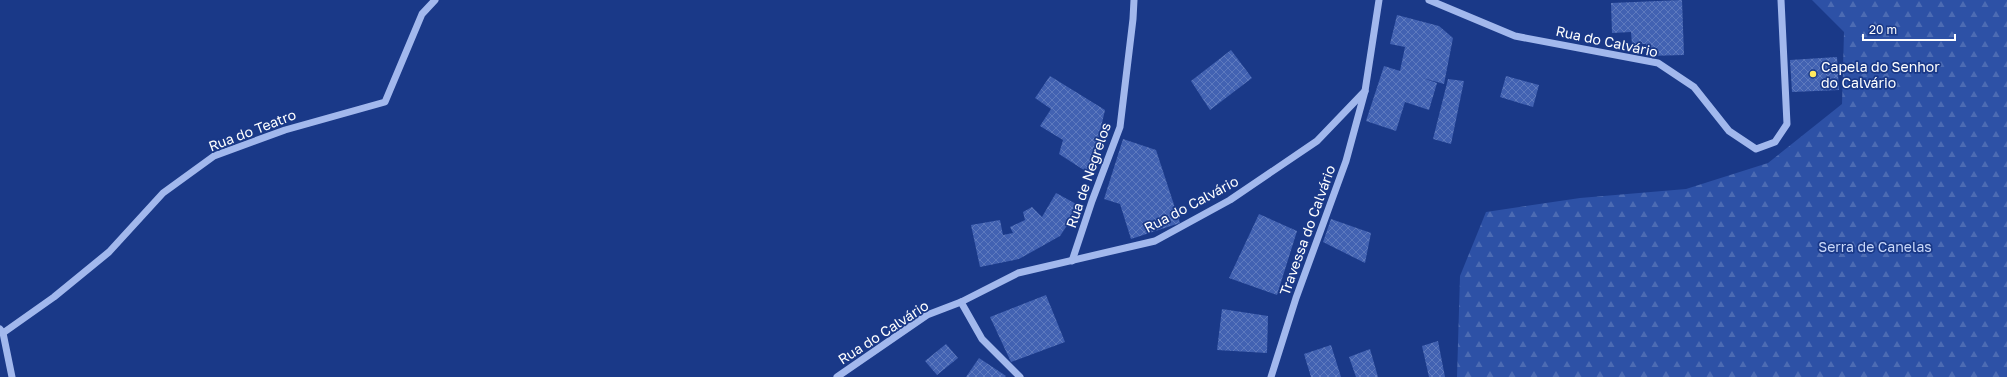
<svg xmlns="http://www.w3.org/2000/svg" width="2007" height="377" viewBox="0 0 2007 377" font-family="'Golos Text',sans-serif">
  <defs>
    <pattern id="forest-firs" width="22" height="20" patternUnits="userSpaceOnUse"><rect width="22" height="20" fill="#2d51a6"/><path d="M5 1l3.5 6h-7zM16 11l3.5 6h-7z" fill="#4c6bb3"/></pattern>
    <pattern id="building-cross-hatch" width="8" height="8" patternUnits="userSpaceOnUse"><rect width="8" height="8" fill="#4262b2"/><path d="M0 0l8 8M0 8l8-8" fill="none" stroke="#5e7abe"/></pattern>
  </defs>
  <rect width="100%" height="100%" fill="#1a3988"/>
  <!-- forest -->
  <polygon fill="url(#forest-firs)" points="1812,0 2007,0 2007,377 1457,377 1460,276 1486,212 1580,198 1686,189 1768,163 1842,104 1844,32"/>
  <!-- building -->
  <g fill="url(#building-cross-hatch)">
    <polygon points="1682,0 1684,55 1647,56 1646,44 1632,44 1631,32 1612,33 1611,3"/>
    <polygon points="1397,15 1439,26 1453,38 1444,84 1423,78 1437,83 1429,110 1405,102 1396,131 1366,121 1384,66 1400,71 1405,47 1390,44"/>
    <polygon points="1231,50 1252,78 1210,110 1191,81"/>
    <polygon points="1837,57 1839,90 1792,92 1790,60"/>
    <polygon points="1050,76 1105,110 1090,174 1059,154 1063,140 1040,126 1051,109 1035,98"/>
    <polygon points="1506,76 1539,85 1533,107 1500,97"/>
    <polygon points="1448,79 1464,81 1451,144 1433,139"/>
    <polygon points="1123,139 1156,150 1180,223 1131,239 1120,204 1104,199"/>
    <polygon points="1056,193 1080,206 1060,236 1019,259 980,267 971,225 1000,220 1003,235 1013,233 1010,227 1025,220 1023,212 1032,207 1042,217"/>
    <polygon points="1259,214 1297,231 1277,295 1229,278"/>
    <polygon points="1331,219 1371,233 1365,263 1323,242"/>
    <polygon points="1046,295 1065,342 1011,362 990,317"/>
    <polygon points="1222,309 1268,316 1267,353 1217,350"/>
    <polygon points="1438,341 1445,377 1429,377 1422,346"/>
    <polygon points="946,344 958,358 937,375 925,361"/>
    <polygon points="1331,345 1341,377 1311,377 1304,354"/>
    <polygon points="1370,349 1378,377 1356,377 1349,357"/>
    <polygon points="979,358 1006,376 1005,377 966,377"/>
  </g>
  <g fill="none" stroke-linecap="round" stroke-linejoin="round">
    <!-- minor -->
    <g stroke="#a2b8ed" stroke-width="7">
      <polyline points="1429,0 1515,36 1658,63 1694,87 1729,131 1756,149 1775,142 1787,124 1781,0"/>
      <polyline points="1072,261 1092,201 1120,127 1133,19 1134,0"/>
      <polyline points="961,302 982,339 1020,377"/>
      <polyline points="0,329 3,333 12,377"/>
      <polyline points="3,333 54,297 109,252 163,193 214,156 285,130 385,102 422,14 435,0"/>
      <polyline points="837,377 927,315 961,302 1018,273 1155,241 1230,200 1317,141 1365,91"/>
      <polyline points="1271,377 1296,298 1346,161 1365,91 1379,0"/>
    </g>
  </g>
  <!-- markers -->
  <circle fill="#ffe95e" stroke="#1a3988" stroke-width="1.5" cx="1813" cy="74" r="4"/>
  <g text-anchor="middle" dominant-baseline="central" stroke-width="3.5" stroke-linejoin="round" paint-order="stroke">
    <!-- street labels -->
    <g font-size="14" fill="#fff" stroke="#1a3988">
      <text transform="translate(1607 41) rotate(12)">Rua do Calvário</text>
      <text transform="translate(252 130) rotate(-21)">Rua do Teatro</text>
      <text transform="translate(1088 175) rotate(-71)">Rua de Negrelos</text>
      <text transform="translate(1191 204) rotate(-28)">Rua do Calvário</text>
      <text transform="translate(1307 230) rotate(-70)">Travessa do Calvário</text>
      <text transform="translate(883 332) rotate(-33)">Rua do Calvário</text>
    </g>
    <!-- poi labels -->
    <g font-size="14" fill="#fff" stroke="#1a3988" text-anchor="start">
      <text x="1821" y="66">Capela do Senhor<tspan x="1821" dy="16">do Calvário</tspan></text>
    </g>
    <!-- park labels -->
    <g font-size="14" fill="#c8d7f9" stroke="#1a3988">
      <text x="1875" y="246">Serra de Canelas</text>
    </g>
  </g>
  <!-- scale -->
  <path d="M1863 34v6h92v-6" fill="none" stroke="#ffffff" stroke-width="2"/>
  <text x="1869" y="34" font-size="12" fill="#ffffff" stroke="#1a3988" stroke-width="3" paint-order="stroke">20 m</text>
</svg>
